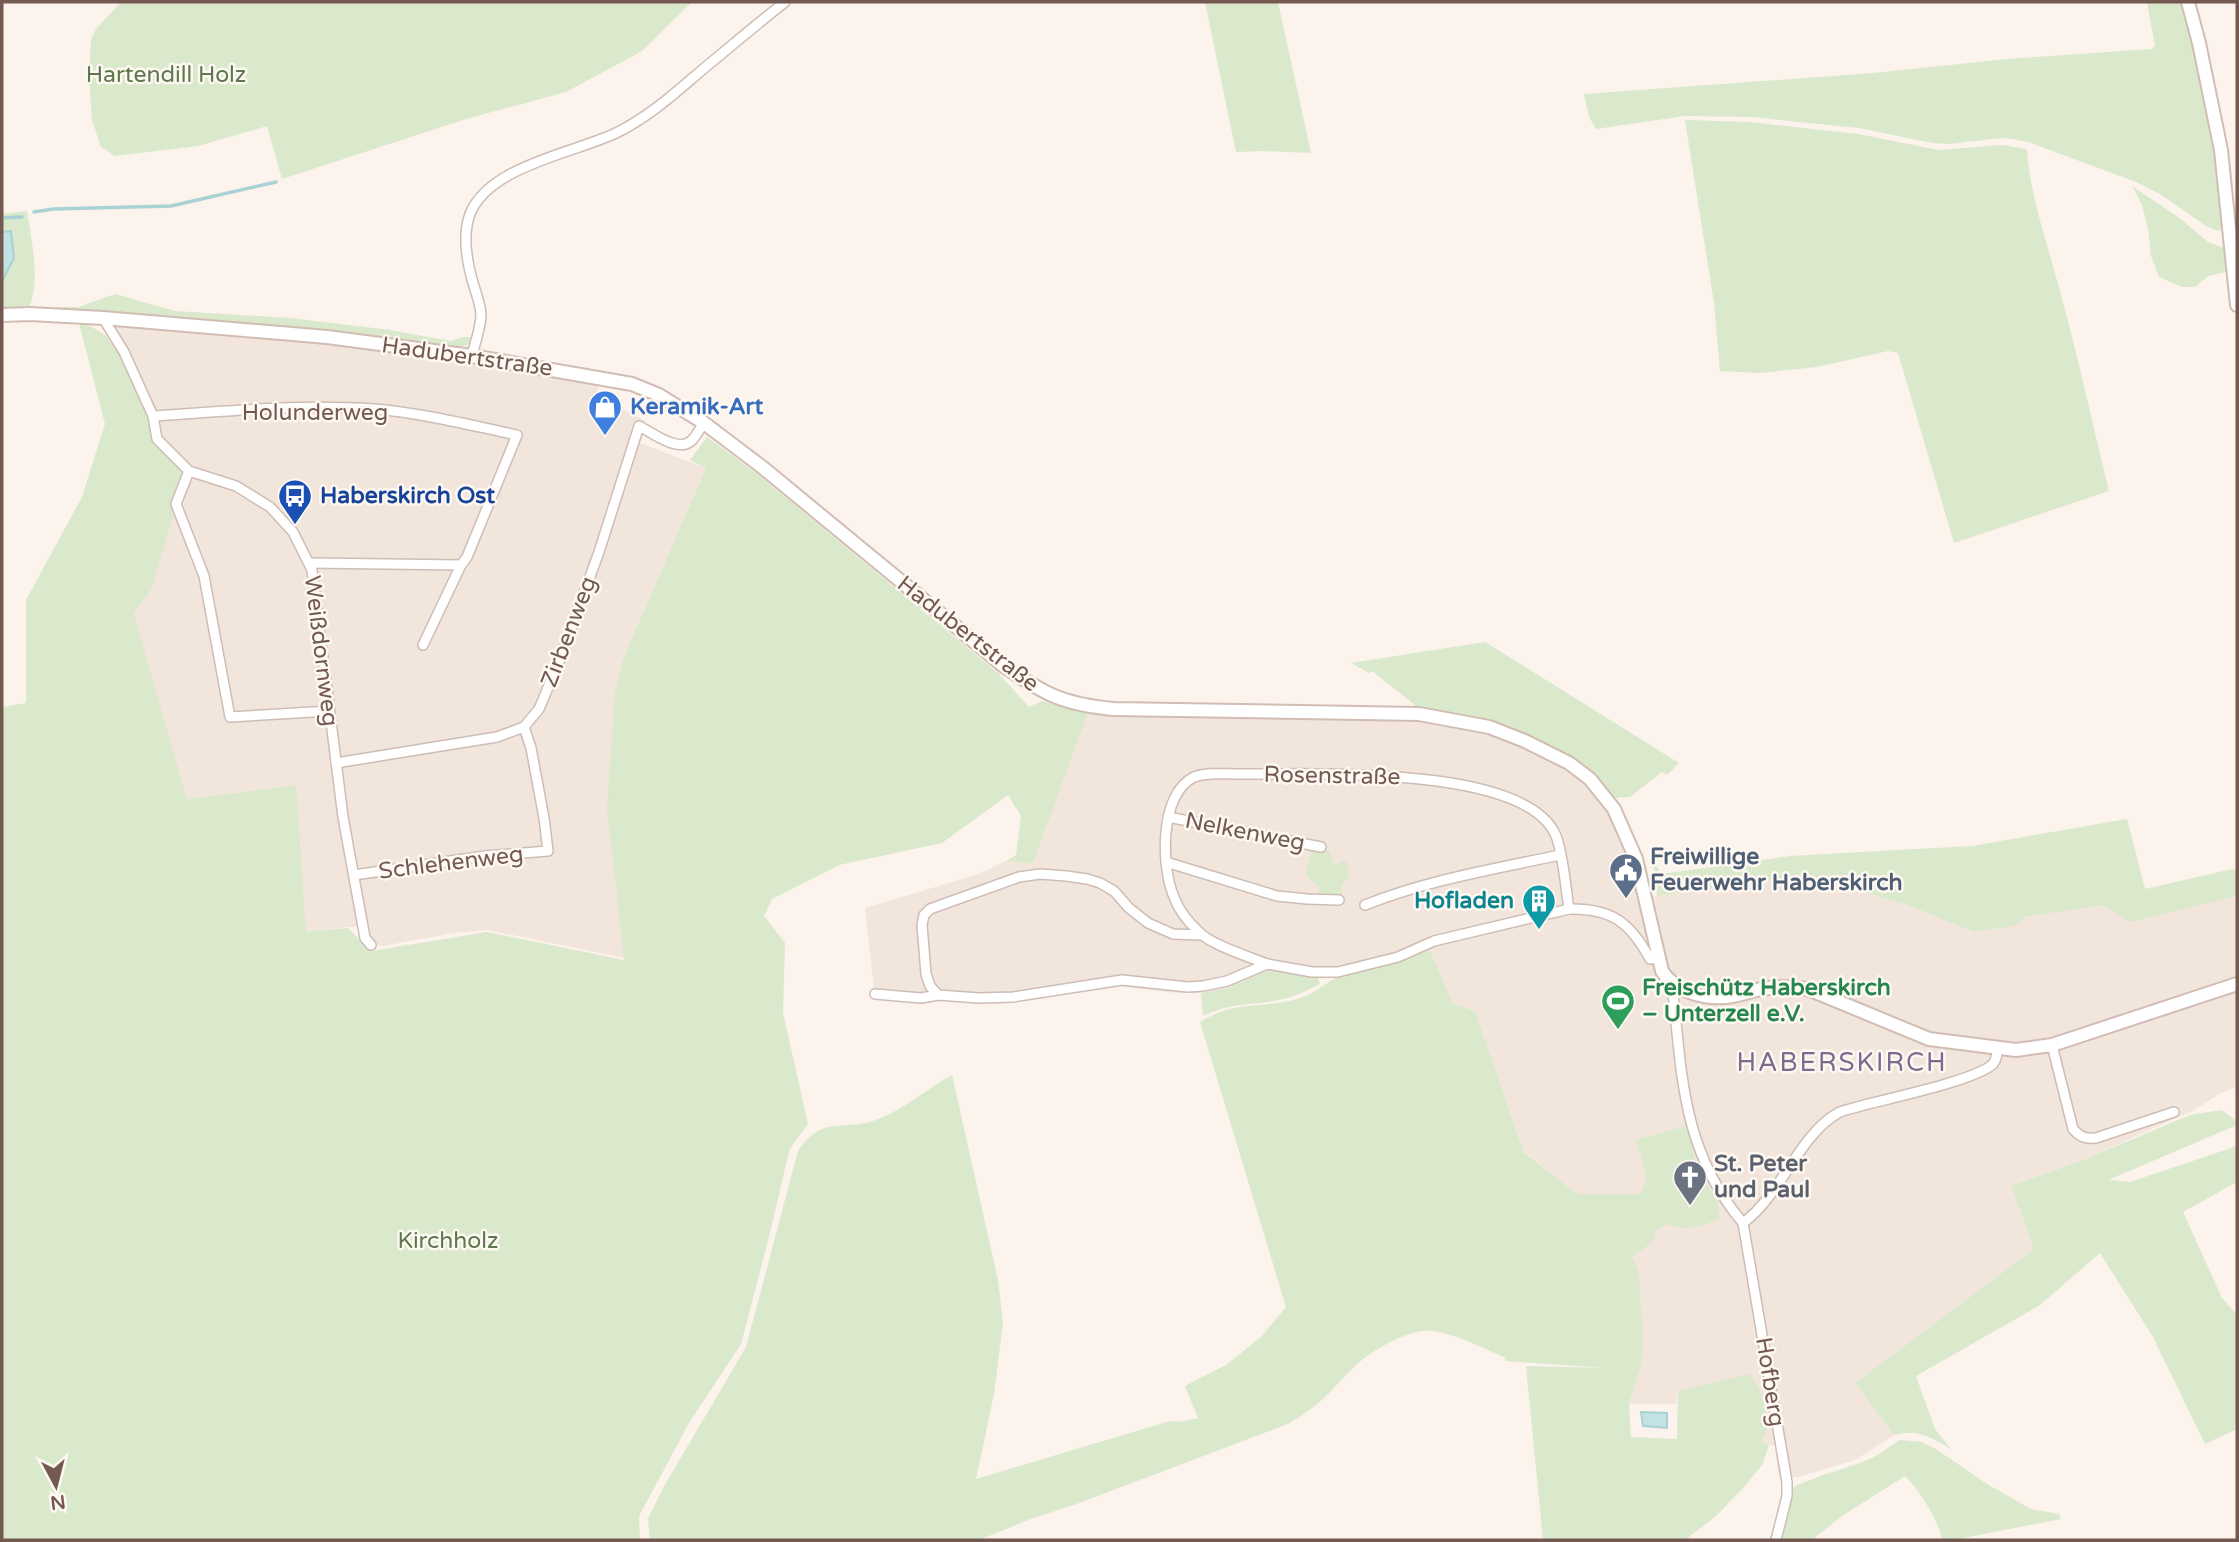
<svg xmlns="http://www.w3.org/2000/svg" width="2239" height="1542" viewBox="0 0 2239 1542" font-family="'Varela Round',sans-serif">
  <rect width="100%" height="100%" fill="#fbf3ec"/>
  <!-- residential -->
  <g fill="#f2e5db">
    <polygon points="105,318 327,337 601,378 596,396 646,421 640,443 706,468 623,659 615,881 625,958 488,930 453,933 383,946 371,945 362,926 305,931 296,785 187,799 134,614 151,590 157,439 153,416"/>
    <polygon points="1090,707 1454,719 1569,763 1606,798 1645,898 1805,876 1905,904 1974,932 2013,926 2025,917 2103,905 2131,921 2237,896 2237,1087 2221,1093 2194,1110 2083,1160 2011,1186 2034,1249 1855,1383 1894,1435 1855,1460 1799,1477 1779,1478 1775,1446 1761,1443 1678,1391 1676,1404 1629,1404 1640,1369 1639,1273 1631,1256 1644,1249 1524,1151 1475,1011 1453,1004 1430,950 1349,974 1318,978 1266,971 1230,987 1209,993 1177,993 1117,986 1096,987 1036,999 1004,1002 923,1001 875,997 865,908 979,874 1006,861 1033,863"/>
  </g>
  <!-- green -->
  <g fill="#dae8cb">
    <polygon points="121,2 692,2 642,51 566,92 466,119 282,179 267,126 198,146 115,156 101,147 92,120 89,78 91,40 96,29"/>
    <polygon points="1205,2 1278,2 1311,153 1263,151 1236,152"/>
    <path d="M2147 2H2183C2203 76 2215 151 2224 227L2222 230 2218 231 2206 226 2160 194 2136 182 2031 143 2013 139 2001 138 1949 144 1932 143 1859 128 1751 117 1685 116 1596 129 1589 117 1584 94 1874 73 2007 59 2151 49 2155 46Z"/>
    <path d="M1685 120 1749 122 1858 134 1938 150 2003 145 2027 149C2030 196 2046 239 2058 284 2077 352 2092 422 2109 491L1954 543 1898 353 1888 351 1817 367 1760 373 1720 371 1714 303Z"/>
    <polygon points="2132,186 2178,217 2208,242 2224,248 2226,272 2208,276 2195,287 2182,287 2159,277 2151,256 2148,228 2142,205"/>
    <path d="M27 211C31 239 41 281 29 307L22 310H2V281L14 258 11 231 2 232V214Z"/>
    <polygon points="115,294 175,311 290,318 390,330 451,341 462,337 474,337 467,345 455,348 381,338 271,326 46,310 40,307 79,307"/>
    <polygon points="79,323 92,327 105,335 123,359 149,418 154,441 186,472 151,590 134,614 187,799 296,785 306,931 348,928 371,951 487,932 624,960 607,808 615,693 623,659 706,468 690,460 707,437 756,473 998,673 1029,707 1042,701 1088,713 1033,863 1006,861 1016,855 1021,816 1008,795 942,843 839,865 772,899 764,916 785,943 783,1013 808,1124 790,1148 769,1237 741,1344 689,1423 639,1516 640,1540 2,1540 2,707 26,703 26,600 82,497 105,424"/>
    <polygon points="1485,642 1679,763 1667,775 1662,772 1630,797 1614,798 1569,760 1420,709 1372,671 1369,673 1351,663"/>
    <polygon points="2127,819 2145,889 2237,868 2237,896 2130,922 2103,905 2025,917 2014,926 1974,932 1905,904 1805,876 1657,896 1653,860 1661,874 1790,856 1972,846"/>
    <polygon points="1312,847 1330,852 1334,865 1346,860 1349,876 1341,886 1342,896 1338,898 1319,898 1319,887 1306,875"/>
    <path d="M1430 950 1453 1004 1475 1011 1524 1152 1577 1194H1641L1647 1178 1636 1140 1679 1128 1684 1127 1688 1130 1695 1161H1698L1700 1168 1695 1173 1697 1176 1702 1177 1717 1201 1720 1219C1703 1225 1685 1233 1668 1224L1655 1230V1237L1644 1249 1632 1256 1639 1273 1643 1347 1640 1369 1629 1404 1631 1437 1677 1439 1678 1391 1750 1374 1761 1392 1768 1425 1761 1443 1769 1445 1762 1465 1744 1487 1716 1516 1685 1540H1543L1526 1366 1605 1368 1506 1361 1504 1357C1482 1348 1458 1335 1434 1331 1410 1327 1369 1352 1353 1368 1342 1378 1334 1389 1323 1399 1312 1409 1301 1416 1288 1424L1071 1506 1033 1518 979 1540H650L648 1518 666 1483 746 1347 798 1151C823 1114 841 1132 876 1120 903 1110 927 1089 952 1075L998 1280 1003 1323 994 1394 976 1479 1170 1421 1179 1422 1198 1418 1185 1386 1226 1365 1261 1337 1286 1307 1200 1022C1210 1016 1219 1012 1230 1009 1255 1003 1282 1006 1306 996 1321 989 1333 976 1349 974Z"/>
    <path d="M1266 971 1318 978 1320 984C1307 991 1294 997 1279 1000 1253 1005 1228 1003 1203 1016L1201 994 1230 987Z"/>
    <path d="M2222 1110 2237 1122V1125L2108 1180 2130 1182 2237 1146V1182L2183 1212 2222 1298 2237 1315V1429L2205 1444 2153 1337 2100 1253 2040 1305 1916 1376 1935 1429 1951 1449C1931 1437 1919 1429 1894 1435L1855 1383 2034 1249 2011 1186 2083 1160 2190 1115Z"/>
    <path d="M1900 1440 1921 1442 1936 1449 1987 1484 2031 1509 2059 1514 2061 1519 1953 1540H1943C1936 1518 1922 1493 1905 1476L1842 1516 1812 1540H1782L1794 1487C1818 1475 1843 1470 1867 1460 1879 1456 1889 1446 1900 1440Z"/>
  </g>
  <!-- water -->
  <g fill="#c2e2e3" stroke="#a9d2d4" stroke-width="2">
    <polygon points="11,231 14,258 2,281 2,232"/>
    <polygon points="1641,1412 1667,1413 1667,1428 1643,1426"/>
  </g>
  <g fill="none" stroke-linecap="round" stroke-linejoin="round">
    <!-- stream -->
    <g stroke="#a9d2d4" stroke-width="3.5">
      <polyline points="34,212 53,209 171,206 276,182"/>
      <polyline points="2,218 22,217"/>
    </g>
    <!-- street casing -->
    <g stroke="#cebdb5" stroke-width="12">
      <g id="street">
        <polyline points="103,318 124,352 153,416 157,439 189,471 236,486 270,507 293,532 312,570 343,817 365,938 371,945"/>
        <path d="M472 356C475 342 481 328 481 314 480 303 476 293 473 283 467 262 462 235 470 214 489 166 574 153 616 133 649 117 675 93 702 70 730 47 757 24 785 2"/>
        <path d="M153 416C226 411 301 404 374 409 422 413 470 425 517 435L467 557 461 565 423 645"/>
        <polyline points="189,471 176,504 204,576 230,717 329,711"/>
        <polyline points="310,563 461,565"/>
        <path d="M336 763 497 737 524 727 539 709 558 664 599 552 639 426C651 432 678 453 691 441 696 437 700 428 704 423"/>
        <polyline points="1168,817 1321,847"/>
        <polyline points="1166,862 1277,896 1307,899 1339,900"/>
        <polyline points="354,875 485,856 548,851 544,818 531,748 524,727"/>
        <path d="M1365 905C1428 880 1494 869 1560 855"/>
        <path d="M1267 964C1250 957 1211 945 1199 932 1188 922 1179 911 1174 897 1161 867 1159 794 1194 777 1207 772 1224 774 1237 774 1304 775 1526 763 1556 836 1563 853 1566 890 1569 909"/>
        <path d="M1672 983C1682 1073 1681 1150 1743 1223"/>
        <path d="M875 994 921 998 938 995 979 998 1013 997 1122 980 1188 987 1203 986 1227 981 1267 964 1312 972H1338L1398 957 1434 941 1569 909C1611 908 1630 922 1650 959L1657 958"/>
        <polyline points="938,995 930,986 926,974 922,925 924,915 930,909 1019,877 1040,874 1066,876 1087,879 1100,883 1114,891 1129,908 1148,923 1173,934 1201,935"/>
        <path d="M2052 1045 2073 1129C2080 1137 2085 1139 2096 1138L2174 1112"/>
        <path d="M1743 1223C1782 1194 1798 1136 1838 1113 1845 1109 1856 1108 1864 1105 1891 1098 1976 1080 1993 1064 1997 1059 1997 1054 1997 1048"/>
        <polyline points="1743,1223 1787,1482 1787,1496 1776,1540"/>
      </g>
    </g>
    <!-- secondary casing -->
    <g stroke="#d1bdb3" stroke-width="16">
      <g id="secondary">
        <polyline points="2188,2 2199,43 2221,150 2237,305"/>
        <path d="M2 315 30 314 103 318 327 337 472 356 632 384 659 395 704 423 762 467 1005 667C1046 695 1063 704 1113 709L1419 714 1489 727 1525 741 1569 763 1590 779 1614 809 1636 859 1662 971C1674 991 1704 999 1726 997 1740 996 1754 989 1769 988 1782 986 1794 987 1808 989L1929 1039 2016 1050 2052 1045 2237 984"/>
      </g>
    </g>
    <!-- street -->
    <use href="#street" stroke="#fff" stroke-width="9"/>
    <!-- secondary -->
    <use href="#secondary" stroke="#fff" stroke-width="12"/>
  </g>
  <!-- icons -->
  <defs>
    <g id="shop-pin" transform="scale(1.75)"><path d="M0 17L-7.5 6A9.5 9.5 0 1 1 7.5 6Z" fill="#3f7fe0" stroke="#fef8f2"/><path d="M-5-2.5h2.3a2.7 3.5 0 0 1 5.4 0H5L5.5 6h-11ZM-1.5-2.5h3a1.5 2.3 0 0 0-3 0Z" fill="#fff"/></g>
    <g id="bus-pin" transform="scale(1.75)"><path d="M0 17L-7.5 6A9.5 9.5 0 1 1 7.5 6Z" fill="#1a4fb4" stroke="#fef8f2"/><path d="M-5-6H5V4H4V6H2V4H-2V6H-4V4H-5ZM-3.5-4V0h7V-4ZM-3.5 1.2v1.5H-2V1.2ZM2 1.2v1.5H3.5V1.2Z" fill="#fff"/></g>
    <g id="civic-pin" transform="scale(1.75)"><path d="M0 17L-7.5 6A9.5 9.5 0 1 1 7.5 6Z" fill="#5c6f8a" stroke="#fef8f2"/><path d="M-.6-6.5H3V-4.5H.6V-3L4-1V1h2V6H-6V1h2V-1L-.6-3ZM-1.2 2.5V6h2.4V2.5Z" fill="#fff"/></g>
    <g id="building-pin" transform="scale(1.75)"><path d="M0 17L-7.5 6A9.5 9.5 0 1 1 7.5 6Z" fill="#0f9aa8" stroke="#fef8f2"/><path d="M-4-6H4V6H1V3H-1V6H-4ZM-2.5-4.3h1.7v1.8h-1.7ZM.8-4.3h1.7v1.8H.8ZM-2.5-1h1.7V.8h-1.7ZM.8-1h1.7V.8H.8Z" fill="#fff"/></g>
    <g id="stadium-pin" transform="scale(1.75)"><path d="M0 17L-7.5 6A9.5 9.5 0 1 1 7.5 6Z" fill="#2e9e5b" stroke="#fef8f2"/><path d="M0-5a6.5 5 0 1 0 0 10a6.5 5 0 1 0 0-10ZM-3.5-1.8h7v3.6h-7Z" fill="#fff"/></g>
    <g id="church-pin" transform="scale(1.75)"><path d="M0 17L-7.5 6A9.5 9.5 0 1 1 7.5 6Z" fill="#6b7280" stroke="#fef8f2"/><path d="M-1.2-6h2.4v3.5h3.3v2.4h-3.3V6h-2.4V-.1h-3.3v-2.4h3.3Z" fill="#fff"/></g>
  </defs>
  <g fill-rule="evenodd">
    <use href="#shop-pin" x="605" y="407"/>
    <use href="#bus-pin" x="295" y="496"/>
    <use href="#civic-pin" x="1626" y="870"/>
    <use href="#building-pin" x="1539" y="901"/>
    <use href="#stadium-pin" x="1618" y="1001"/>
    <use href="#church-pin" x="1690" y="1177"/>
  </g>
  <g text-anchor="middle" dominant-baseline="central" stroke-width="5" stroke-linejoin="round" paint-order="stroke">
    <!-- park labels -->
    <g font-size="23" fill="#5d784a" stroke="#fef8f2">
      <text x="166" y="75">Hartendill Holz</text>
      <text x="448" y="1241">Kirchholz</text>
    </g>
    <!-- street labels -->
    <g font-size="23" fill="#745951" stroke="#fef8f2">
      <text transform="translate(467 357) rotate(8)">Hadubertstraße</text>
      <text x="315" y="413">Holunderweg</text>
      <text transform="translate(569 632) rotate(-69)">Zirbenweg</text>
      <text transform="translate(968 634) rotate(38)">Hadubertstraße</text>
      <text transform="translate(321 651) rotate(83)">Weißdornweg</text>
      <text transform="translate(1332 776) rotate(1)">Rosenstraße</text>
      <text transform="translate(1245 832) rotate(11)">Nelkenweg</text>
      <text transform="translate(451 863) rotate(-7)">Schlehenweg</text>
      <text transform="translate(1770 1382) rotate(81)">Hofberg</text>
    </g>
    <!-- shop labels -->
    <g font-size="23" font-weight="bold" fill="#366cbe" stroke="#fef8f2" text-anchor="start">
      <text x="630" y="407">Keramik-Art</text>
    </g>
    <!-- transit labels -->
    <g font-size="23" font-weight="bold" fill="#164399" stroke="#fef8f2" text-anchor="start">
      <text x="320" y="496">Haberskirch Ost</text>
    </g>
    <!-- service labels -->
    <g font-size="23" font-weight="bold" fill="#4e5e75" stroke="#fef8f2" text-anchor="start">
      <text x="1650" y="857">Freiwillige<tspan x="1650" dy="26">Feuerwehr Haberskirch</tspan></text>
    </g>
    <!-- culture labels -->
    <g font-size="23" font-weight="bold" fill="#0d838f" stroke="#fef8f2" text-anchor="end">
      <text x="1514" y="901">Hofladen</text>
    </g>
    <!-- leisure labels -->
    <g font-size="23" font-weight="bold" fill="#27864d" stroke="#fef8f2" text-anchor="start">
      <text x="1642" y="988">Freischütz Haberskirch<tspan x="1642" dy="26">– Unterzell e.V.</tspan></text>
    </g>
    <!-- worship labels -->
    <g font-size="23" font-weight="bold" fill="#5b616d" stroke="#fef8f2" text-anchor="start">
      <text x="1714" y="1164">St. Peter<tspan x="1714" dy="26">und Paul</tspan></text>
    </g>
    <!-- quarter labels -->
    <g font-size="26" letter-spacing="2" fill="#7e698f" stroke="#fef8f2">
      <text x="1842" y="1062">HABERSKIRCH</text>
    </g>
  </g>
  <!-- border -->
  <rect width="2239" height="1542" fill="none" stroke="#745951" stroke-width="7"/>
  <!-- north arrow -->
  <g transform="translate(56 1486) rotate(173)" stroke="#fef8f2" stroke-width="5" paint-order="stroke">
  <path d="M0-5L12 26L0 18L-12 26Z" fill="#745951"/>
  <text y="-10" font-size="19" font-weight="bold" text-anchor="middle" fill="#745951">N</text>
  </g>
</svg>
